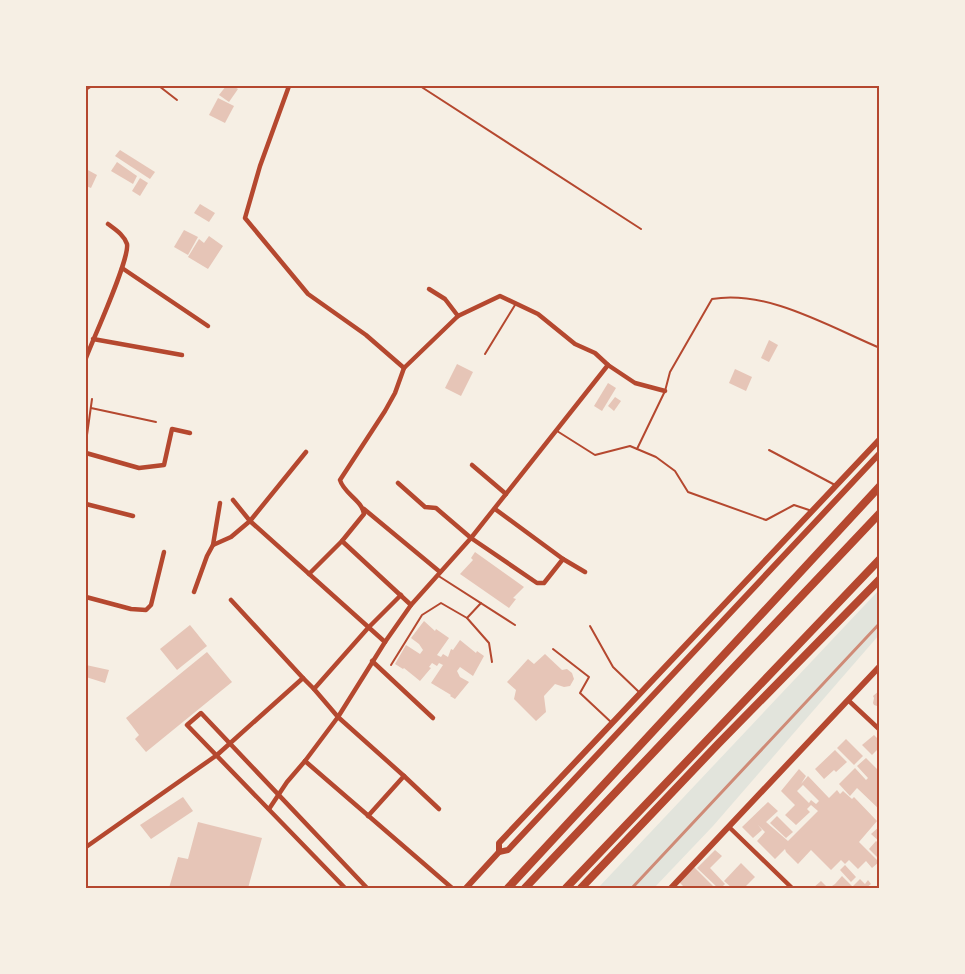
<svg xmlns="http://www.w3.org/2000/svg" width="965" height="974" viewBox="0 0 965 974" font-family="'IBM Plex Sans',sans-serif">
  <rect width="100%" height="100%" fill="#f6efe4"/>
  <!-- green -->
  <polygon fill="#e2e4dc" points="879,590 879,635 713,826 654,888 598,888"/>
  <!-- building -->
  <g fill="#e6c5b7" fill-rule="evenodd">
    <polygon points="226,86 233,86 238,89 229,102 219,95"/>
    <polygon points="218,98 234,106 225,123 209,115"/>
    <polygon points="120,150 155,172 150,179 115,156"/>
    <polygon points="117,162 137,176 133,184 111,171"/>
    <polygon points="86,169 97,175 91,188 86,186"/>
    <polygon points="140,178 148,183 140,196 132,191"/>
    <polygon points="200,204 215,213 209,222 194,213"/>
    <polygon points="184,230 198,237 188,255 174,247"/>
    <polygon points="209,236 223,246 208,269 188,257 199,239 204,243"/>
    <polygon points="769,340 778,345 769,362 761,358"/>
    <polygon points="457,364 473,372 461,396 445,388"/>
    <polygon points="735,369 752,377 746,391 729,383"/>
    <polygon points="608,383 616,388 602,411 594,406"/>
    <polygon points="615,397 621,401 614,411 608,406"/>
    <polygon points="475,552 524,587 513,598 516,599 509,608 460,574 473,560 471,558"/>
    <polygon points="424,621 435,631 436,629 449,638 437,655 441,657 443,654 448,657 451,649 453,650 460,640 476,653 477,651 484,656 473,676 460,667 457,671 460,677 469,682 455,699 450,696 451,695 431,683 443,665 439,663 437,666 432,663 429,667 431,668 420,681 404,668 403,669 395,664 406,645 420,654 423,650 419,644 411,638"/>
    <polygon points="190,625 207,646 177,670 160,649"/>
    <polygon points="207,652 232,682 146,752 135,739 139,735 126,718"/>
    <polygon points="545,654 562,670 567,669 572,673 574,679 570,686 564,687 555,684 544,696 546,712 536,721 514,699 516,690 507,682 528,659 534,664"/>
    <polygon points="86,665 109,670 105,683 86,677"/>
    <polygon points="880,690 880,707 874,705 873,703 874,698 873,696"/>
    <polygon points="874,735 880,741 880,747 872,755 862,745"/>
    <polygon points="846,739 863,756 854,765 837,748"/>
    <polygon points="835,750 847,762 836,772 834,770 824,779 815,769"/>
    <polygon points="866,758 877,769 880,767 880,810 857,788 850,796 839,784 855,768 866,780 868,778 857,766"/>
    <path d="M799 769 806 776 801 784 808 776 829 798 837 790 840 794 843 791 852 799 854 797 877 821 859 842 879 862 872 868 866 861 858 869 849 860 845 864 841 860 831 870 811 850 798 864 786 852 785 849 775 859 757 841 765 832 758 825 762 830 753 838 742 827 768 802 778 811 766 822 788 841 818 811 811 805 807 809 810 812 796 825 785 815 795 805 781 791ZM803 785 819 801 816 804 811 800 809 803 797 791Z"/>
    <polygon points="183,797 193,811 151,839 140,825"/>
    <polygon points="777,816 793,832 786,838 770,823"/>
    <polygon points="198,822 262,838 248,888 169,888 178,857 188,859"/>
    <polygon points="880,826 880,842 871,834"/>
    <polygon points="876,841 880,844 880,860 869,849"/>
    <polygon points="715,850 722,856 710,868 725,884 721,888 718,888 697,868"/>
    <polygon points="741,863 755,877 744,888 732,888 724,881"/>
    <polygon points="845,865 856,877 851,882 840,870"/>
    <polygon points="694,867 715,888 685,888 679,882"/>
    <polygon points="842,876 854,888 829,888 835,884"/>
    <polygon points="860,879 865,884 868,880 871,884 866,888 856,888 853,886"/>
    <polygon points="821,881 827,887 813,888"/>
  </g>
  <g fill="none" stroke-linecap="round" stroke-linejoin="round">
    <!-- service -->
    <g stroke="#b5482f" stroke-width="2">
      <polyline points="159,86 177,100"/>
      <polyline points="420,86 641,229"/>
      <polyline points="86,90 92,86"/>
      <polyline points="485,354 515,305"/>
      <polyline points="91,408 156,422"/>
      <polyline points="557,431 595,455 630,446 656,457 675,471 688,492 766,520 794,505 809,510"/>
      <polyline points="86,442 92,399"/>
      <path d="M637 449 665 391 670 372 712 299C766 289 830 327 880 348"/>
      <polyline points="769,450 835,485"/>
      <polyline points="437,575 515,625"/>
      <polyline points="481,603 467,618 489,643 492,662"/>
      <polyline points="590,626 613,667 640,693"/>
      <polyline points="553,649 589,677 580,693 612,723"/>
      <polyline points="391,665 422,615 441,603 467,618"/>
    </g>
    <!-- minor -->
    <g stroke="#b5482f" stroke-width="4.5">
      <polyline points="289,86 260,166 245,218 308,294 366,335 404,368"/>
      <polyline points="122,268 208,326"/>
      <polyline points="429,289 445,299 458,316"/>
      <polyline points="93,339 182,355"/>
      <path d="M86 358C93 339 130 259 127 244 124 235 116 230 108 224"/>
      <polyline points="86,453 139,468 164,465 172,429 190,433"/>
      <polyline points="472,465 506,494"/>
      <polyline points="398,483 425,507 436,508 471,538 537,583 544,583 563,559"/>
      <polyline points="233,500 250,521 385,642"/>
      <polyline points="86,504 133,516"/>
      <polyline points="364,509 440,572"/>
      <polyline points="495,509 563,559 585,572"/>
      <polyline points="342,541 411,605"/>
      <polyline points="213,545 220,503"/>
      <path d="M309 574 342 541 364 514C362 500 344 494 340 480L385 411 395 393 404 368 458 316 500 296 538 314 575 344 595 353 608 365 635 383 665 391"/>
      <polyline points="194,592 207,556 213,545 231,537 250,521 306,452"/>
      <polyline points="86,597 131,609 146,610 151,605 164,552"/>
      <polyline points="231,600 303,678"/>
      <polyline points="372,661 433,718"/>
      <polyline points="314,689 338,717 404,776 368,816"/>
      <polyline points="848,700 880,730"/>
      <polyline points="305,761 452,888"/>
      <polyline points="404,776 439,809"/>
      <polyline points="269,809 287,782 305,761 338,717 385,642 411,605 471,538 608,365"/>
      <polyline points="729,827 792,888"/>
      <polyline points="86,847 217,755 303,678 314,689 368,628 401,595"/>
      <polyline points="345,888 187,725 201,713 367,888"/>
    </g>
    <!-- secondary -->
    <g stroke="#b5482f" stroke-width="6">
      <polyline points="499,852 499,843 880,439"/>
      <polyline points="466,888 499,852 508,850 880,453"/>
      <polyline points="671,888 880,666"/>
    </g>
    <!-- trunk -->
    <g stroke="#b5482f" stroke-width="8">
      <polyline points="508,888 880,486"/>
      <polyline points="525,888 880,513"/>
      <polyline points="566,888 880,559"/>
      <polyline points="581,888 719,743 880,579"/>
    </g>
    <!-- rail -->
    <polyline stroke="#cf8b77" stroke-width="3" points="632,888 880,623"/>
  </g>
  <!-- border -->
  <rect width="965" height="974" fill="none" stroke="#f6efe4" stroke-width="174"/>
  <rect x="87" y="87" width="791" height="800" fill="none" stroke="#b5482f" stroke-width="2"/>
</svg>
